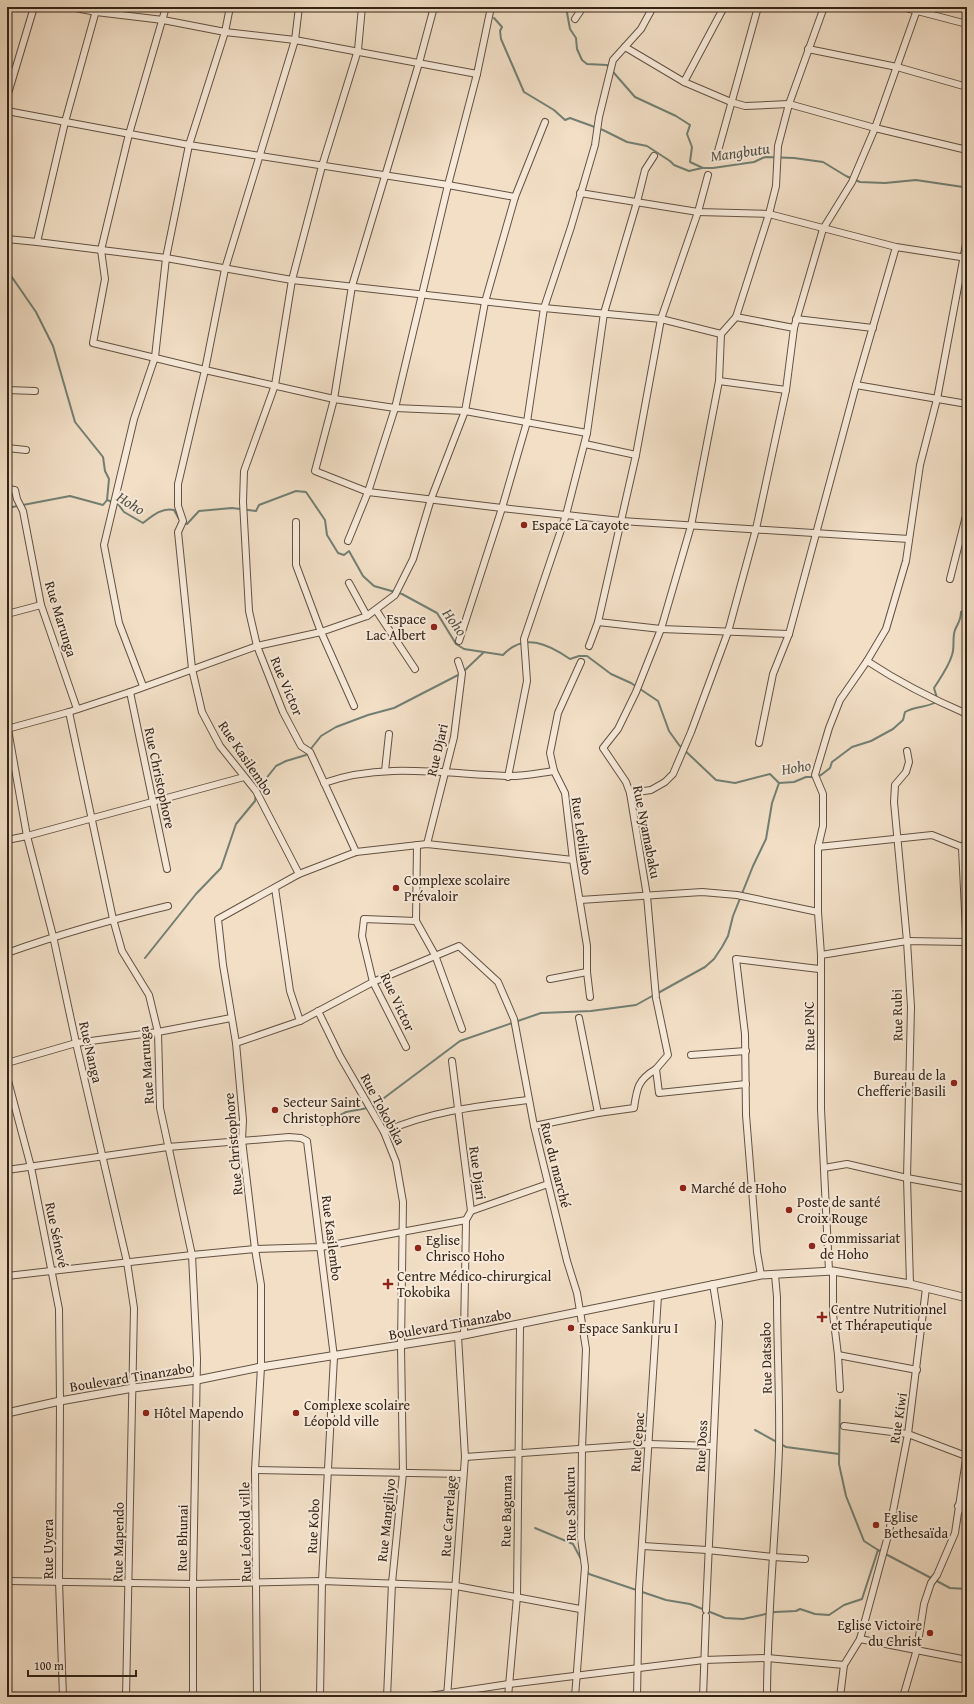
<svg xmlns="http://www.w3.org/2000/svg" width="974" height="1704" viewBox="0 0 974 1704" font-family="'Gentium Book Plus',serif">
  <rect width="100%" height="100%" fill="#f2dfc6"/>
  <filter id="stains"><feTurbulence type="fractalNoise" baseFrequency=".005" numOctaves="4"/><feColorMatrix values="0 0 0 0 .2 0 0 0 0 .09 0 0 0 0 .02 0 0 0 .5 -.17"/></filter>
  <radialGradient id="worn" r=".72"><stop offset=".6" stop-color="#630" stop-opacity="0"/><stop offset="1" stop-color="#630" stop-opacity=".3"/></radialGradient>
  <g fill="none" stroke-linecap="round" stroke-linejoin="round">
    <!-- stream -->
    <g stroke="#727f73" stroke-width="2">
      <polyline points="566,7 570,29 576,38 577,49 582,60 587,64 607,65 635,97 676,116 690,125 687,134 692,147 690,162 703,168 713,168 754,162 765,157 794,158 823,162 846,176 860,182 885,183 916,180 963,187 967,186"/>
      <polyline points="494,18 502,27 500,31 501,39 524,92 554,110 565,120 570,118 603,130 627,142 647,146 670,161 674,165 689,171 702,168"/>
      <polyline points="7,270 36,312 53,346 75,422 103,457 105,471 109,479 107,500"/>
      <path d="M107 500 118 504 124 512 143 523C152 516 162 507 174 510L179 519"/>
      <polyline points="7,508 70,496 103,505 107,500"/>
      <path d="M184 523 187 524 199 511 232 508 256 511 259 505 296 491 306 492 325 520 327 535 338 553 344 555 349 551 363 576 374 586 402 594 437 613 456 644 464 649 503 655C524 632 548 644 570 659L579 656H587L611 674 631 683 658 701 669 731 679 745 716 780 735 783 770 774 779 783"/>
      <path d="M937 698 934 688C941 677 949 666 952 655 955 647 952 638 955 630 958 623 961 620 961 612L967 609"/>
      <path d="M779 783 794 782 806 777H816L821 775 830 768 832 762 852 747 871 741 893 729 903 720 905 712C915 706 926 708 936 702"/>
      <polyline points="257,790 276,766 286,761 306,755 321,736 336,727 368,715 394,708 462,673 484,652"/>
      <polyline points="145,958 196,894 221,868 236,824 255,801 256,794"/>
      <polyline points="658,993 705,967 714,959 722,947 728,936 733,916 753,866 766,839 772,803 779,783"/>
      <polyline points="372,1107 460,1041 541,1013 591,1011 636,1005 654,995"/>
      <polyline points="322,1125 346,1112 368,1108"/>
      <polyline points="840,1400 839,1464 846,1496 864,1541 878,1550 950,1588 967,1589"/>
      <polyline points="755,1430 786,1447 839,1454"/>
      <polyline points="535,1528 573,1544 582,1561"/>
      <polyline points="586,1570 589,1574 666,1600 690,1604 725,1618 743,1619 775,1612 796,1611 800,1609 815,1614 829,1615 844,1605 862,1599 878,1550"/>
    </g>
    <!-- minor casing -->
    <g stroke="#635243" stroke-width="8">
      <g id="minor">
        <polyline points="71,7 96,12 163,20 225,32 295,40 477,74"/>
        <polyline points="166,7 129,134 101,250 105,279 93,343 205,370 334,399 395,408 465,411 587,433"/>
        <polyline points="299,7 295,40 225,269 205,370 178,484 178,506 183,521 178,532 192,669 202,712 220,746 256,791 299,874"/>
        <polyline points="434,7 419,63 352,286 334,399 315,471 368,492 502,508 621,521 909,539"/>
        <polyline points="902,7 967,24"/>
        <polyline points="575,19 583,7"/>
        <polyline points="625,47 684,82 731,102 745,106 789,104 875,128 967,150"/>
        <polyline points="808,49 897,67 967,87"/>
        <polyline points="684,82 724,7"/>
        <polyline points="7,97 34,7"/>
        <polyline points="7,111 189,145 448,185 515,197"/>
        <polyline points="718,151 758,7"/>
        <polyline points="580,193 698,212 769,214 896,247 967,258"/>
        <polyline points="7,239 37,242 166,258 292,280 544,308 661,319 721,334"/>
        <polyline points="37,242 65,122 97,7"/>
        <polyline points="736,317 794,328"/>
        <polyline points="796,319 873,328"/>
        <polyline points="719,381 786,390"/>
        <polyline points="856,385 967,404"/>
        <polyline points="7,390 35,391"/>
        <polyline points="585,444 636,455"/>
        <polyline points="7,448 26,450"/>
        <polyline points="7,489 15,490 17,499 23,511 41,605 77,709"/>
        <polyline points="296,522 296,565 321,632 354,706"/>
        <polyline points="348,541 368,492 395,408 448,185 477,74 491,7"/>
        <polyline points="950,579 967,512"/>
        <polyline points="349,583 367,616"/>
        <polyline points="376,610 415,669"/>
        <polyline points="7,614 41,605"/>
        <polyline points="598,622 661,629 789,634"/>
        <polyline points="459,641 502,508 527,422 544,308 571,227 595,145 599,117 613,60 641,29 653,7"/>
        <polyline points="589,646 598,622 636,455 661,319 698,212 708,175"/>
        <path d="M867 661C899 682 932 699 967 714"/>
        <polyline points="581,662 558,713 550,753 554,771 565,793 573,860 587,946 587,972 590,997"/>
        <polyline points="143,686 119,623 104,545 134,419 155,357 166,258 189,145 225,32 230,7"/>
        <polyline points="130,692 167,869"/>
        <polyline points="69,712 113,919 122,951 149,995 158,1032 160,1108 192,1255 197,1359 193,1584 193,1697"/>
        <polyline points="7,724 27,836 53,936 76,1043 127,1262 134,1308 126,1697"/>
        <polyline points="7,729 69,712 130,692 257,646 321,632 367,616 395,595 413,559 431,499 465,411 485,302 515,197 545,122"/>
        <polyline points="759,743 773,674 789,634 856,385 896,247"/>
        <polyline points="907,751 909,762 906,772 895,785 894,802 907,941 911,1007 907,1178 910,1284"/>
        <polyline points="385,771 389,734"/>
        <polyline points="508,777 527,681 524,639 566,515 587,433 604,313 637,202 645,170 654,156"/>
        <path d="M324 783C382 762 446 774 506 776 521 777 539 773 554 771"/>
        <polyline points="630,793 651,790 665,782 673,774 691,732 728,632 756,529 786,390 794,328 823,229 852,182 875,128 918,7"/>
        <polyline points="7,840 27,836 244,777"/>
        <polyline points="967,840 962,848 967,952"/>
        <polyline points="427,844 454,737 462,673 458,661"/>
        <polyline points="417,845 416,921 435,955 462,1029"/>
        <polyline points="818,847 932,835 967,849"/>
        <polyline points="356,852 310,752 301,746 283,712 257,646 249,611 243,502 244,471 275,385 292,280 322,166 358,50 362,7"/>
        <polyline points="275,888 290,991 300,1021"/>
        <polyline points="580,900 702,892 737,895 818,912"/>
        <path d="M7 953C60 934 113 919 168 906"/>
        <polyline points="821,955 907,941 966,942"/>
        <polyline points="550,979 587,972"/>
        <polyline points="318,1011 340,1056 384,1132 396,1162 403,1202 401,1346 403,1473 392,1583 387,1697"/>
        <polyline points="579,1018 598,1113"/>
        <polyline points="236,1043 300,1021 373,982 459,946 498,982 514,1019 534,1126 567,1261 577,1293 580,1311 586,1349 582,1448 581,1538 585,1567 575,1697"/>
        <polyline points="406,1047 373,982 362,936 364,919 416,921"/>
        <polyline points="691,1055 746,1051"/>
        <polyline points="452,1061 471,1211 466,1220 464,1335"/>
        <polyline points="7,1063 76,1043 158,1032 231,1018"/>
        <polyline points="7,1077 31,1167 59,1309 60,1401 59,1581 63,1697"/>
        <polyline points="746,1084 659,1093 656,1069 668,1055 656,998 647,896 630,793 626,782 603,748 618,729 636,692 661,629 691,526 719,381 721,334 736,317 769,214 776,186 778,146 789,104 824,7"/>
        <path d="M534 1126 598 1113 634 1108C637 1087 638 1080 656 1069"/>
        <path d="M384 1132C431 1111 478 1106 528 1100"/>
        <polyline points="824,1168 847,1164 907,1178 967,1189"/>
        <polyline points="7,1170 168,1147 289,1137 301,1138 307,1141 334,1357 322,1581 320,1697"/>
        <polyline points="471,1211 548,1184"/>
        <polyline points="829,1271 821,1109 821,955 818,912 818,847 823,826 823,794 815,775 829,728 840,700 867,661 886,629 906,561 920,465 937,399 967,239"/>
        <polyline points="833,1271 833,1314 838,1355 840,1389"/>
        <polyline points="761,1275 757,1252 746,1115 745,1034 736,959 819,969"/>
        <polyline points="7,1276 192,1255 255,1249 321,1247 466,1220"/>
        <polyline points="838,1355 917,1370"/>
        <polyline points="844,1426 908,1434 966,1456"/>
        <polyline points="465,1457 649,1444 713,1446"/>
        <polyline points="255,1470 463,1474"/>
        <polyline points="958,1506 967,1513"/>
        <polyline points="643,1546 707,1550 773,1557 805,1559"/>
        <polyline points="7,1581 193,1584 322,1581 456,1586 580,1609"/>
        <polyline points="706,1610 719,1322 713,1284"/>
        <polyline points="860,1639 967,1660"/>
        <polyline points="7,1681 8,1686"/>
        <polyline points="257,1697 255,1470 261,1367 261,1285 255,1249 242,1140 243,1120 236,1043 223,965 218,919 299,874 356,852 427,844 573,860"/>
        <polyline points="423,1697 509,1684 704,1660 767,1658 844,1665"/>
        <polyline points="447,1697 465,1457 458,1336"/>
        <polyline points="508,1697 517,1596 520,1325"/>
        <polyline points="637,1697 639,1589 658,1296"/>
        <polyline points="703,1697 706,1616"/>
        <path d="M767 1697C767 1614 776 1532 779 1449 780 1398 777 1347 777 1297L775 1275"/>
        <polyline points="840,1697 844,1665 860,1639 889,1532 908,1434 926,1288"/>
        <polyline points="903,1697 917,1649 924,1604 931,1583 937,1575 955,1533 967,1453"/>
        <polyline points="966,1697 967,1695"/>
      </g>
    </g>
    <!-- tertiary casing -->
    <g stroke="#635243" stroke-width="9">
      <polyline id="tertiary" points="7,1413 60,1401 133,1388 197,1380 261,1367 464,1335 761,1275 833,1271 910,1284 967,1298"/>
    </g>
    <!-- minor -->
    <use href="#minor" stroke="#f7eada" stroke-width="6"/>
    <!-- tertiary -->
    <use href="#tertiary" stroke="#f7eada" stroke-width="7"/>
  </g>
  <!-- markers -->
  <g fill="#8f2418" stroke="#f7eada" stroke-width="1.5">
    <circle cx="524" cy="525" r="4"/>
    <circle cx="434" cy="627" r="4"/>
    <circle cx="396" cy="888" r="4"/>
    <circle cx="954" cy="1083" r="4"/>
    <circle cx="275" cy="1110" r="4"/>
    <circle cx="683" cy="1188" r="4"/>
    <circle cx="789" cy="1210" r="4"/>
    <circle cx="812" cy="1246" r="4"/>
    <circle cx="418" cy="1248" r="4"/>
    <path d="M386 1278h4v4h4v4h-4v4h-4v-4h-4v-4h4z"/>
    <path d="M820 1311h4v4h4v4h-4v4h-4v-4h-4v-4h4z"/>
    <circle cx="571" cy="1328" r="4"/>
    <circle cx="146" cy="1413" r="4"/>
    <circle cx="296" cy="1413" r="4"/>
    <circle cx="876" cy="1525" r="4"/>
    <circle cx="930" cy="1633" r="4"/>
  </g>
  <g text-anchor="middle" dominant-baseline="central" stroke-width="4" stroke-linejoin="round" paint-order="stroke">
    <!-- poi labels -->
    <g font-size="14" fill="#332317" stroke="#f7eada" text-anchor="start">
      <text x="532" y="525">Espace La cayote</text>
      <text x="426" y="619" text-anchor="end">Espace<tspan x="426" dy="16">Lac Albert</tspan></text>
      <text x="404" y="880">Complexe scolaire<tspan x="404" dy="16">Prévaloir</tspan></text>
      <text x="946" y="1075" text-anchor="end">Bureau de la<tspan x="946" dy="16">Chefferie Basili</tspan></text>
      <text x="283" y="1102">Secteur Saint<tspan x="283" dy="16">Christophore</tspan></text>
      <text x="691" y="1188">Marché de Hoho</text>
      <text x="797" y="1202">Poste de santé<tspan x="797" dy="16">Croix Rouge</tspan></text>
      <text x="820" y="1238">Commissariat<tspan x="820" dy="16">de Hoho</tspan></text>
      <text x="426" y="1240">Eglise<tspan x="426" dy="16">Chrisco Hoho</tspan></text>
      <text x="397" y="1276">Centre Médico-chirurgical<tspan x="397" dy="16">Tokobika</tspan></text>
      <text x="831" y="1309">Centre Nutritionnel<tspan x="831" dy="16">et Thérapeutique</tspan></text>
      <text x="579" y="1328">Espace Sankuru I</text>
      <text x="304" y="1405">Complexe scolaire<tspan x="304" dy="16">Léopold ville</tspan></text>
      <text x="154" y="1413">Hôtel Mapendo</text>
      <text x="884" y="1517">Eglise<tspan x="884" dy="16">Bethesaïda</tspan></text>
      <text x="922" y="1625" text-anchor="end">Eglise Victoire<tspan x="922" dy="16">du Christ</tspan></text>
    </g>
    <!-- street labels -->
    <g font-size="14" fill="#332317" stroke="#f7eada">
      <text transform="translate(61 619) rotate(73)">Rue Marunga</text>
      <text transform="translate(287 686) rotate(67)">Rue Victor</text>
      <text transform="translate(437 750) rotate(-77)">Rue Djari</text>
      <text transform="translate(246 758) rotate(56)">Rue Kasilembo</text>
      <text transform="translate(160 778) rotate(78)">Rue Christophore</text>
      <text transform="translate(647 832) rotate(79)">Rue Nyamabaku</text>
      <text transform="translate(582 836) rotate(82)">Rue Lebiliabo</text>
      <text transform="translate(398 1002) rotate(65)">Rue Victor</text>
      <text transform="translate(897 1015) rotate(-91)">Rue Rubi</text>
      <text transform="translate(809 1026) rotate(-91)">Rue PNC</text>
      <text transform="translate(91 1052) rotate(77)">Rue Nanga</text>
      <text transform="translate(146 1065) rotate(-94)">Rue Marunga</text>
      <text transform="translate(383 1109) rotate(62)">Rue Tokobika</text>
      <text transform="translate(233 1144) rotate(-95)">Rue Christophore</text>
      <text transform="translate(556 1165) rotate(76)">Rue du marché</text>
      <text transform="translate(478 1173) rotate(82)">Rue Djari</text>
      <text transform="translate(57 1235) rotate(78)">Rue Sénevé</text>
      <text transform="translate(332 1238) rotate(83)">Rue Kasilembo</text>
      <text transform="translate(450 1324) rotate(-10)">Boulevard Tinanzabo</text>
      <text transform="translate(766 1358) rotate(-91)">Rue Datsabo</text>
      <text transform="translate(131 1377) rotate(-9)">Boulevard Tinanzabo</text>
      <text transform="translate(898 1418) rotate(-81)">Rue Kiwi</text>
      <text transform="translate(637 1442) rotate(-86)">Rue Cepac</text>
      <text transform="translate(701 1446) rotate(-87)">Rue Doss</text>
      <text transform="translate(570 1504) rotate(-91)">Rue Sankuru</text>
      <text transform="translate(506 1511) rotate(-89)">Rue Baguma</text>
      <text transform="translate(448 1516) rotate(-86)">Rue Carrelage</text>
      <text transform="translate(386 1520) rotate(-84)">Rue Mangiliyo</text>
      <text transform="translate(313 1526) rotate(-87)">Rue Kobo</text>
      <text transform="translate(245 1532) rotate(-91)">Rue Léopold ville</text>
      <text transform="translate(182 1538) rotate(-89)">Rue Bhunai</text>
      <text transform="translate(118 1542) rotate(-89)">Rue Mapendo</text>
      <text transform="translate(48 1549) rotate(-90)">Rue Uyera</text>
    </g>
    <!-- water labels -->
    <g font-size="15" font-style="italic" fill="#525145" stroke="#f7eada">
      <text transform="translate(740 152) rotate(-8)">Mangbutu</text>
      <text transform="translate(131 503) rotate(32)">Hoho</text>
      <text transform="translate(455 622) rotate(54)">Hoho</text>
      <text transform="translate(796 767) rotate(-9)">Hoho</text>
    </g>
  </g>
  <!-- margin -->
  <rect width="974" height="1704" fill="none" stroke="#f2dfc6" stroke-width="24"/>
  <rect x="8" y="8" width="958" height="1688" fill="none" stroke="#332317" stroke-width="2"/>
  <rect x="12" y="12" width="950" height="1680" fill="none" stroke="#332317"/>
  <!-- scale -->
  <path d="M28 1670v6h108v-6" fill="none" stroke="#332317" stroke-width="2"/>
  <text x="34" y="1670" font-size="12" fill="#332317" stroke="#f7eada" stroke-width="3" paint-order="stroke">100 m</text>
  <rect width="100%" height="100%" filter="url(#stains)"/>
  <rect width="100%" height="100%" fill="url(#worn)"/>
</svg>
